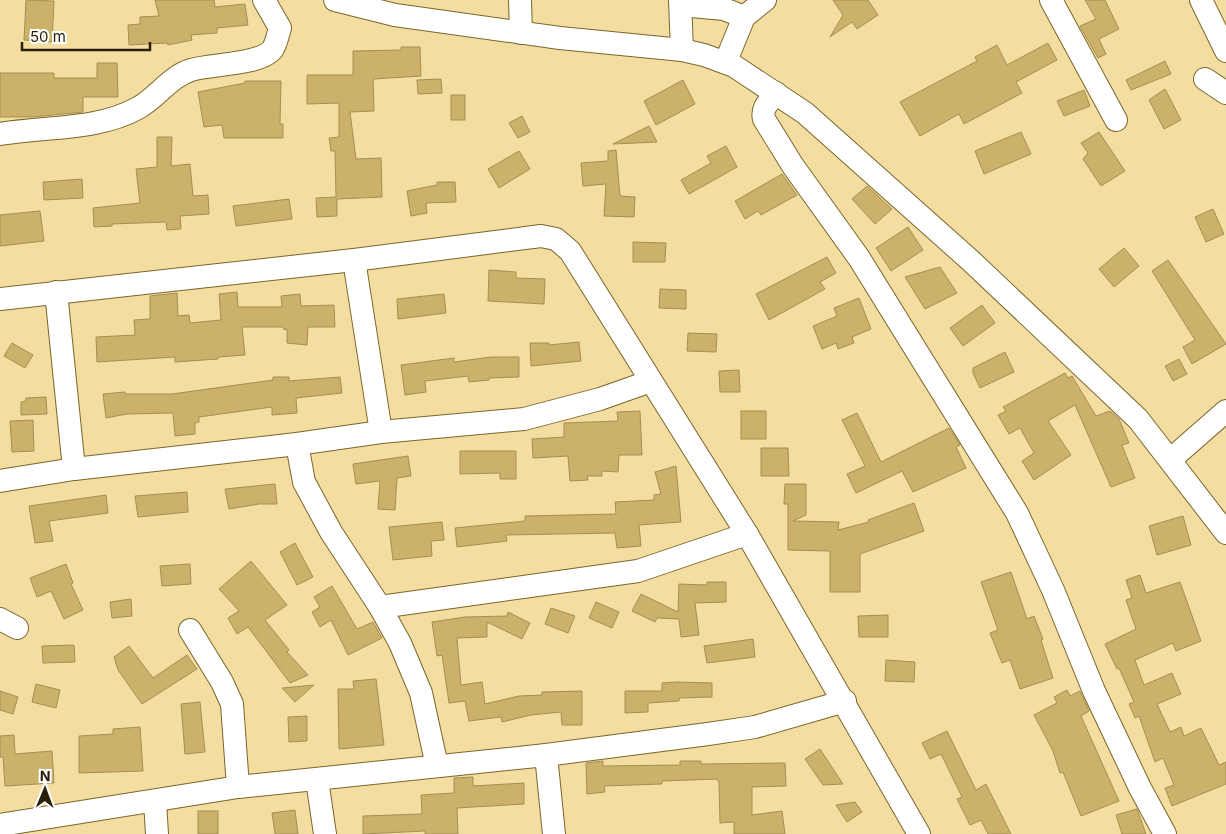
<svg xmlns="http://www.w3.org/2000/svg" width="1226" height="834" viewBox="0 0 1226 834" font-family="Inter,sans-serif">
  <rect width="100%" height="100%" fill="#f4dda0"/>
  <!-- building -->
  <g fill="#cbb169" stroke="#a48f53">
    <polygon points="26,0 54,1 52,42 24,40"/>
    <polygon points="155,0 214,0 215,7 245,4 248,25 217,28 217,33 191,35 192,40 168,45 167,43 129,45 128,25 140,24 140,17 159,16"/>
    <polygon points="833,0 868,0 878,15 857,29 852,22 830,37 843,15"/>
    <polygon points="1085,0 1105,0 1119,29 1099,39 1106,54 1098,58 1080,26 1096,19"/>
    <polygon points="1048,43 1057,60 1016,82 1022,93 964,124 959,114 920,136 900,102 977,61 975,57 997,45 1007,65"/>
    <polygon points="401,47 420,47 421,76 373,79 374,111 350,112 356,159 381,158 382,197 337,199 337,216 317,217 316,198 336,197 335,151 331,151 329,138 339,137 339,103 307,104 307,75 353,75 353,51 401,50"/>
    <polygon points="1165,61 1171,74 1131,90 1126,80"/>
    <polygon points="97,63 117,63 118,97 83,97 83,112 33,117 0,117 0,73 54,73 54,78 97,78"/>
    <polygon points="441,79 442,93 418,94 417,80"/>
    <polygon points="683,80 695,104 656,125 644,101"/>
    <polygon points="245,81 281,81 280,124 283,124 283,138 224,138 222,125 204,127 198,92 245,83"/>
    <polygon points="1165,89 1181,120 1164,129 1149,100"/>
    <polygon points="1084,90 1090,106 1064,116 1057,101"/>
    <rect x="451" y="95" width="14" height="25"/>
    <polygon points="522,116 530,132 518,138 509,123"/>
    <polygon points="649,126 657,142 613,144"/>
    <polygon points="1021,132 1031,154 984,174 975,151"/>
    <polygon points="1099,132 1125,171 1101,186 1083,159 1088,153 1081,143"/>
    <polygon points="157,137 172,137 171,166 190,164 193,196 208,195 209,214 180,216 181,229 167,230 166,222 112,224 112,226 94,227 93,208 140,203 136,169 157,167"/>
    <polygon points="726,146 737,167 689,194 681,180 711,163 707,156"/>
    <polygon points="616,150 620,196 635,197 634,217 604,216 606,184 583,186 581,163 608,161 608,151"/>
    <polygon points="519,151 530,169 499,188 488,169"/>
    <polygon points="782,174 797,195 761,215 758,211 745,219 735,201"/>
    <polygon points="82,179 83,198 44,200 43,182"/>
    <polygon points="437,182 455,182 456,202 426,203 427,213 411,216 407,191 437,185"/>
    <polygon points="867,186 892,209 875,224 852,199"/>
    <polygon points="289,199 292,219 236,226 233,206"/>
    <polygon points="1213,209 1224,234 1206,242 1195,217"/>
    <polygon points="40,211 44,241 0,246 0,215"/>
    <polygon points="908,227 923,250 891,271 876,248"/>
    <polygon points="633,242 666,243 665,262 633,262"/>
    <polygon points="1124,248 1139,266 1114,287 1099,269"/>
    <polygon points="827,257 836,273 820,282 825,289 769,320 756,294"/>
    <polygon points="1168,260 1226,344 1192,364 1183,347 1195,340 1152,271"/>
    <polygon points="940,267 957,293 925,309 905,277"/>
    <polygon points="489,270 516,272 516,278 545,279 544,304 488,301"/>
    <polygon points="660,289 686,290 686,309 659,308"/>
    <polygon points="237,292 238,307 282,307 281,296 300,294 301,306 334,305 335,327 308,327 307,345 287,343 287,329 284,330 283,327 242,327 245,355 218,357 218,359 175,362 175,357 97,362 96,337 135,335 134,320 150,319 150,296 177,293 178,316 189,315 190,323 221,320 219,294"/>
    <polygon points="444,294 446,313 398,319 397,299"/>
    <polygon points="859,298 871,329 852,337 854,343 838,349 836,343 822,349 813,326 837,316 834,308"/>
    <polygon points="982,305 995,323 963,346 950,328"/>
    <polygon points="688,333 717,334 716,352 687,351"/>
    <polygon points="579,342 581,361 531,366 530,343 549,343 549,345"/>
    <polygon points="12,343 33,355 25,368 4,356"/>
    <polygon points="1005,352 1014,372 980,388 973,373 973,368"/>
    <polygon points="491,357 519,357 519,377 489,378 489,380 469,382 468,376 425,381 426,392 405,395 401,365 454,358 454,362"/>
    <polygon points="1179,359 1187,374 1173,381 1165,366"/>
    <polygon points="739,370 740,392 720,392 719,371"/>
    <polygon points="1065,373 1068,378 1072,376 1096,416 1110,411 1119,419 1129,443 1122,445 1135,478 1111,487 1075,405 1048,421 1071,455 1034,480 1022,461 1034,453 1020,428 1009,434 998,415 1006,411 1003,407"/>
    <polygon points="273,377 289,377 289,381 340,377 342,393 296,398 297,413 272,415 272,407 199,417 199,422 195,423 195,434 175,436 173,413 127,414 106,418 103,394 125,392 125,394 172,394 273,380"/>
    <polygon points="46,397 47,414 21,415 21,402 26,401 26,398"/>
    <polygon points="640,411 642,455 619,455 618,472 602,471 602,476 587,476 588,480 570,481 568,456 533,458 532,439 564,437 564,423 618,421 617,412"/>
    <rect x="741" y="411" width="25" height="28"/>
    <polygon points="857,413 881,462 949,428 960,445 956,447 966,468 913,492 902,471 856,493 847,474 865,466 842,420"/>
    <polygon points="33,420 34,451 12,452 10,421"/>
    <polygon points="761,448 788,448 789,476 761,476"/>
    <polygon points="460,451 516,451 516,479 500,479 500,473 460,474"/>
    <polygon points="408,456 411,476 397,478 395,510 378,509 380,481 356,484 353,464"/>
    <polygon points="676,466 681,522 639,525 641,546 617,548 615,533 506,535 507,541 457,547 455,528 525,521 525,516 616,514 615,502 654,500 654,495 661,494 655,472"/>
    <polygon points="275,484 277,504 259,504 229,509 225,489"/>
    <polygon points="785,484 806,484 806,515 793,521 839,522 838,530 869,522 868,520 914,503 924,531 860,554 860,592 830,592 830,551 788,550 788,504 784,504"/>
    <polygon points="187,492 188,512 138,517 135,496"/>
    <polygon points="106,495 108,513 49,521 53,541 35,543 29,506"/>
    <polygon points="1183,516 1191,545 1157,555 1149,526"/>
    <polygon points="442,522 444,540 431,541 432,556 393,560 389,527"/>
    <polygon points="295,543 313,577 297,585 280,552"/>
    <polygon points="251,561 287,605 265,620 289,650 287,652 308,675 290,683 248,627 237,634 228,618 239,611 219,589"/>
    <polygon points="66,564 73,583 71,584 83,610 64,619 51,591 37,597 30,578"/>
    <polygon points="190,564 191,584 162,586 160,566"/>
    <polygon points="1011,572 1027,619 1034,616 1043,639 1041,640 1053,678 1020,689 1010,660 1002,663 990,633 998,630 981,582"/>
    <polygon points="1140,575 1146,593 1180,582 1201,641 1176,651 1173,643 1135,660 1144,685 1172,673 1181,694 1157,704 1170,732 1181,727 1184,736 1201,728 1219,765 1226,762 1226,784 1172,806 1165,788 1174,785 1163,758 1155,762 1139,716 1135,718 1129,704 1134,702 1119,668 1117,669 1105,644 1136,629 1126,600 1132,598 1126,580"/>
    <polygon points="707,582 726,582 726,602 695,603 699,635 681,637 679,619 657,618 655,622 632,611 641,594 678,612 679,584 707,585"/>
    <polygon points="332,586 357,629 373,622 382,638 348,655 331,620 320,627 312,612 320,607 314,597"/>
    <polygon points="131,599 132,616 112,618 110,602"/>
    <polygon points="596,602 619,612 612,628 589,618"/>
    <polygon points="551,608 575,616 568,633 545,624"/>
    <polygon points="508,612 530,623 522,639 487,622 487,637 457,638 461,685 482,682 485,704 519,696 542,695 542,692 582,691 582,725 562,725 561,712 531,715 502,722 501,717 469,721 465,701 449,703 442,655 437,656 432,622 465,617 507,616"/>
    <polygon points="888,615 888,637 859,637 858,616"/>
    <polygon points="753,639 755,657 707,663 704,646"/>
    <polygon points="74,645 75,662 43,663 42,646"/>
    <polygon points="129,646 153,678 187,655 197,669 142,704 118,670 114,657"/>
    <polygon points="886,660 915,662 914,682 885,681"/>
    <polygon points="376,679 384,745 339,749 338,689 354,689 353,681"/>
    <polygon points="677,682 712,683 712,697 679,698 679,701 648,703 648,712 625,713 625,691 662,691 662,683"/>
    <polygon points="36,684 60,690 56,708 32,702"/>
    <polygon points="314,685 295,702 282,688"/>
    <polygon points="1067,690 1070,696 1080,691 1089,711 1081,716 1119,801 1081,816 1063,772 1060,773 1053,751 1034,715 1057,703 1054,697"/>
    <polygon points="0,691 18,697 13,714 0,710"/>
    <polygon points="200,702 205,752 185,754 181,704"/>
    <polygon points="307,716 307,741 289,742 288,717"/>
    <polygon points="140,727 143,771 79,773 79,736 113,734 113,729"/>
    <polygon points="947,731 976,790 986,784 1011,834 988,834 981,820 970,825 957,799 962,797 941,754 930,759 922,743"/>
    <polygon points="14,735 15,754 52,751 54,783 5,786 3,757 0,757 0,736"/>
    <polygon points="820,749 843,784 823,785 805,759"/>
    <polygon points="603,761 603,766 680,765 680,761 701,761 701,764 785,763 786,786 752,787 752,815 782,811 785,834 734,834 734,822 720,823 719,783 717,779 662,781 662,784 604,786 605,792 587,794 586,763"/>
    <polygon points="473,777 473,786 524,783 524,804 457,808 458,834 425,834 425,831 363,834 363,816 422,814 421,795 454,793 454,778"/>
    <polygon points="855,802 862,812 847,822 836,805"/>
    <polygon points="1137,809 1146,834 1122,834 1116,815"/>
    <polygon points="295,810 298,834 275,834 272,813"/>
    <rect x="198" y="811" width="20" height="23"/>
  </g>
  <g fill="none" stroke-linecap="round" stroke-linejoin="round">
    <!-- minor casing -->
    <g stroke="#7a662a" stroke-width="24">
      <g id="minor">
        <polyline points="335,0 395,15 560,38 682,50 704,55 734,66 805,113 971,261 1138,419 1226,533"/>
        <polyline points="520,0 521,33"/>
        <polyline points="680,0 682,50"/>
        <polyline points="1051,0 1116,120"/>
        <polyline points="1201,0 1226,51"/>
        <polyline points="681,5 724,9 744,17"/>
        <polyline points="726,61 744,17 765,0"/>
        <polyline points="1205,79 1226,93"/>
        <path d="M776 93C769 102 761 108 764 119L793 166 859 258 1017 513 1053 590 1094 691 1140 788 1165 834"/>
        <path d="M0 134C46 126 96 131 138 108 157 98 169 77 191 70 210 64 259 65 272 50 276 45 278 34 280 28L264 0"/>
        <polyline points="354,260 381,432"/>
        <polyline points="56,292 74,469"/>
        <polyline points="0,299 354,260 541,236 556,239 570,251 747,534 919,834"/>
        <polyline points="297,444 304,482 331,532 380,607 638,571 747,534"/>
        <polyline points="1170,460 1226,411"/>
        <polyline points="0,481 74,469 297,444 381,432 524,419 600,399 651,381"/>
        <polyline points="380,607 400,643 421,693 437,766"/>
        <polyline points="0,619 17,628"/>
        <polyline points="190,630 222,682 232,704 238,787"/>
        <polyline points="546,755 554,834"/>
        <polyline points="317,780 325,834"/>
        <polyline points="155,802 157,834"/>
        <polyline points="0,825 238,787 546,755 708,734 755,727 845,701"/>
      </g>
    </g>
    <!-- minor -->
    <use href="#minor" stroke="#fff" stroke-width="22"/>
  </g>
  <!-- north arrow -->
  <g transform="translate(45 789) rotate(1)" stroke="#ffffff" stroke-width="4" paint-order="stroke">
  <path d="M0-4L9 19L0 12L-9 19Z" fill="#281f06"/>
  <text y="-8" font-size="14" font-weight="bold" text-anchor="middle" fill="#281f06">N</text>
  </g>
  <!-- scale -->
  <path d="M22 42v8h128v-8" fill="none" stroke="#281f06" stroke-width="2.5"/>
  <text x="30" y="42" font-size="15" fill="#281f06" stroke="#ffffff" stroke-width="4" paint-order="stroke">50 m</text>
</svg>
